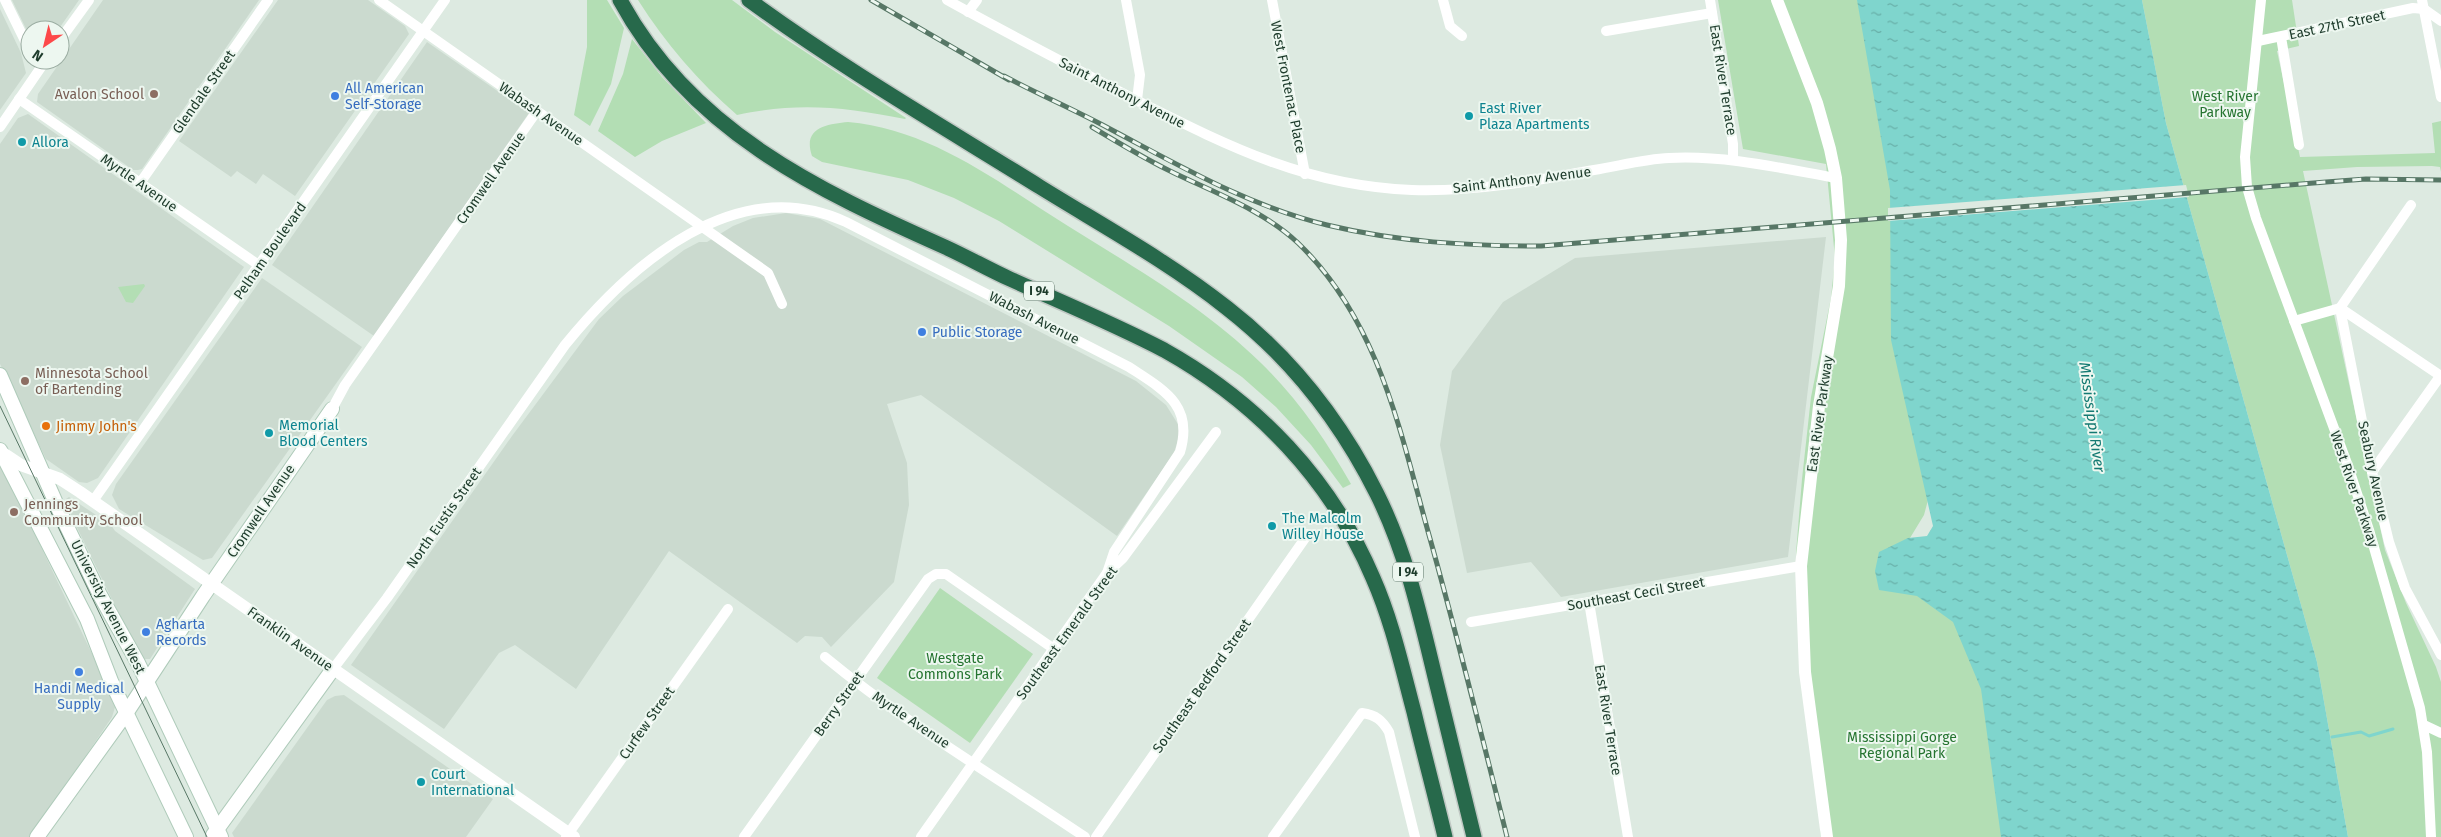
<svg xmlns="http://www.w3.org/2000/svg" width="2441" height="837" viewBox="0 0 2441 837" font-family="'Fira Sans',sans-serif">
  <defs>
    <pattern id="water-ripples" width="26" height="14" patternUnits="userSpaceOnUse" patternTransform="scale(1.25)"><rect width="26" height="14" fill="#7fd5cd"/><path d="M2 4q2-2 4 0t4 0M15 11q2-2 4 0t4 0" fill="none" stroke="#67aea7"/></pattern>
  </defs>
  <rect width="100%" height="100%" fill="#ddeae1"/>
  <!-- built -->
  <g fill="#cbdacf">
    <polygon points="12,0 79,0 58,30 30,30 30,37"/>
    <polygon points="103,0 259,0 142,169 138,170 133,170 37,102 38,94"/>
    <polygon points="278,0 368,0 405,26 409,34 295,196 263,174 256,184 237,171 231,177 179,141"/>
    <polygon points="0,9 21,53 26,73 0,110"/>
    <polygon points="427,42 529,113 374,336 272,265"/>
    <polygon points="28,114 244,267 98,478 87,483 79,482 46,459 0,364 0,144 18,118"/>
    <polygon points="786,213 820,219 1136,381 1166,405 1181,429 1174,453 1117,536 921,395 887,404 907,463 909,505 894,582 831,647 822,637 805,636 797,643 669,551 576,689 515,645 499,653 444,729 351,665 512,436 599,319 623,296 684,250 699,242 707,242 733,226 753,218"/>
    <polygon points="1826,237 1788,557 1561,597 1531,562 1467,573 1440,445 1452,371 1503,302 1575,258"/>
    <polygon points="262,278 362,347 212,558 203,560 119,509 112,495 116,484"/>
    <polygon points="0,461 116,704 112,717 31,837 0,837"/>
    <polygon points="69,497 111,525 115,531 195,589 150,659 144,659 139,655 67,507 66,499"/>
    <polygon points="344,695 493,799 466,837 234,837 232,833 327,700 335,696"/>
  </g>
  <!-- green -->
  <g fill="#b3deb4">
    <polygon points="587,0 607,0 624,28 611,84 590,126 574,115 587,47"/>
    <path d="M638 0H732L775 32 906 118 905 119C844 107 798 102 737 115 698 81 666 44 638 0Z"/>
    <polygon points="1718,0 1860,0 1896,184 1931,489 1924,515 1910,538 1886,552 1962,624 2012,789 2022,837 1821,837 1796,553 1802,479 1811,397 1831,298 1835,258 1826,164 1743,149"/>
    <polygon points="2142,0 2292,0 2299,46 2277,51 2300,157 2435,153 2432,123 2441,121 2441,172 2440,167 2432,166 2357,167 2303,171 2385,550 2406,603 2436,667 2441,682 2441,837 2348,837 2317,662 2166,123"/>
    <polygon points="632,39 662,77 706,123 662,141 635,157 598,131 623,74"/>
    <path d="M848 122C931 129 999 183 1068 226 1135 268 1204 307 1261 363 1297 398 1326 440 1351 484L1343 488 1311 445 1276 407 1242 377 1169 326 999 221 954 198 908 180 822 162 812 156C802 127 828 124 848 122Z"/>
    <polygon points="144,284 145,286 133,303 126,302 118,287"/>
    <polygon points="940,588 1033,654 970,743 877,678"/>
  </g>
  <!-- water -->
  <polygon fill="url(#water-ripples)" points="1857,0 2142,0 2166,123 2317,662 2348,837 2001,837 1981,689 1953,622 1917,596 1879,590 1875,571 1879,552 1908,538 1927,536 1933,526 1891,340 1890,190"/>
  <!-- pier -->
  <polygon fill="#ddeae1" points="2186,185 2189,197 1888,221 1888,208"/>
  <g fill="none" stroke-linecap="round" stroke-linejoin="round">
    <!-- stream -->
    <polyline stroke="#7fd5cd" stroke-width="3" points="2332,737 2361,732 2369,736 2393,729"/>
    <!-- secondary casing -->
    <g stroke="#afcbba" stroke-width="16">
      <g id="secondary">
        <polyline points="0,375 59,510 100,595 138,663 221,837"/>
        <polyline points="0,450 87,619 111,681 186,837"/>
        <polyline points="213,835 333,669"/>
        <polyline points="37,837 127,712 203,596 332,409"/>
      </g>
    </g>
    <!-- motorway casing -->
    <g stroke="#c0c8c4" stroke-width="18">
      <g id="motorway">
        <path d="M620 0C690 130 817 190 945 247 967 257 988 269 1010 279 1061 302 1114 324 1164 350 1257 402 1331 479 1373 578 1392 621 1402 667 1414 712 1424 754 1435 795 1445 837"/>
        <path d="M749 0C842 68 942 126 1040 187 1103 226 1169 262 1227 308 1290 357 1341 422 1377 494 1406 552 1420 615 1435 677 1448 731 1461 784 1474 837"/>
      </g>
    </g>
    <!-- minor -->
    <g stroke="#fff" stroke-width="10">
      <polyline points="5,0 30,51"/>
      <polyline points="379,0 768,273 782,304"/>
      <path d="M947 0C1010 35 1074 68 1138 101 1230 147 1307 186 1412 190 1474 192 1534 181 1594 170 1619 166 1644 159 1669 158 1725 155 1780 168 1836 178"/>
      <polyline points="1126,0 1140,75 1137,100"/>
      <polyline points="1272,0 1305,174"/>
      <polyline points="1443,0 1450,26 1462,36"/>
      <polyline points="1710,0 1733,144 1733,159"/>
      <polyline points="2261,0 2245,157 2247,187 2256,218 2348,466 2369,530 2420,708 2427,752 2431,837"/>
      <polyline points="2422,0 2441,97"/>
      <polyline points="968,12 977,0"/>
      <polyline points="1606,31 1712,13"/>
      <polyline points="2281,37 2299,145"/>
      <polyline points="60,40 89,0"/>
      <polyline points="2258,41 2413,8 2424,9 2441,21"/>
      <polyline points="19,99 260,266"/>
      <polyline points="0,127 46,60"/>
      <polyline points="140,183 268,0"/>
      <polyline points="2411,205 2340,308 2372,472 2389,542 2405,588 2441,655"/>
      <polyline points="2294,321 2340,308 2441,376"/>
      <polyline points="332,409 345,385 537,111"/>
      <polyline points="2372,472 2441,375"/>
      <polyline points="93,501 445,0"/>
      <polyline points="1589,602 1628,837"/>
      <polyline points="1471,622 1801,566"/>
      <path d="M825 657C906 724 998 778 1085 837"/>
      <path d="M333 669 387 598 565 345C631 264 736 171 846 222L1129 367C1164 390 1194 405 1180 452L1114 552 1107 573"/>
      <polyline points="2424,725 2441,733"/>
      <polyline points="566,837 728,609"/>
      <polyline points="744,837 928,579 936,574 946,574 1054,649"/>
      <polyline points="921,837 1107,573 1123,558 1216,432"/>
      <polyline points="1096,837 1308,534"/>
      <path d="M1273 837 1362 713C1376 715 1382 720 1389 732L1415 837"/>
    </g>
    <!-- tertiary -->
    <g stroke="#fff" stroke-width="12">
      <polyline points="1777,0 1817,103 1830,149 1836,178 1841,240 1839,286 1819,406 1801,566 1805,672 1827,837"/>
      <polyline points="0,451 21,465 60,479 80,492 574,837"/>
    </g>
    <!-- secondary -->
    <use href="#secondary" stroke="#fff" stroke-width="14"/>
    <!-- motorway -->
    <use href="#motorway" stroke="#27694b" stroke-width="15"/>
    <!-- tram -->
    <polyline stroke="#577766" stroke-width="1" points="0,406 207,837"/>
    <!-- rail casing -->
    <g stroke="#577766" stroke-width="5">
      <g id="rail">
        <polyline points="871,0 1009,80"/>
        <path d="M1004 76C1040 95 1077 111 1112 130 1182 167 1249 206 1327 225 1398 242 1468 246 1541 246L2326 182 2366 179 2441 180"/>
        <path d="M1092 127C1117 142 1142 157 1168 170 1212 192 1262 209 1298 243 1379 321 1400 431 1429 535 1457 635 1482 736 1507 837"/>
      </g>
    </g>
    <!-- rail -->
    <use href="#rail" stroke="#edf7f0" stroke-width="3" stroke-dasharray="9" stroke-linecap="butt"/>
  </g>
  <!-- markers -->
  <g fill="#8d6e63" stroke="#edf7f0" stroke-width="2">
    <circle cx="154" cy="94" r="5"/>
    <circle cx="25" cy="381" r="5"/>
    <circle cx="14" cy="512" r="5"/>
  </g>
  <g fill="#3f7fe0" stroke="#edf7f0" stroke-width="2">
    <circle cx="335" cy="96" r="5"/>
    <circle cx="922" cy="332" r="5"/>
    <circle cx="146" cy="632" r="5"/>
    <circle cx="79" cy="672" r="5"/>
  </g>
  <g fill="#0f9aa8" stroke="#edf7f0" stroke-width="2">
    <circle cx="1469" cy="116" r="5"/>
    <circle cx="22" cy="142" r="5"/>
    <circle cx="269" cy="433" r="5"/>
    <circle cx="1272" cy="526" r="5"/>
    <circle cx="421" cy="782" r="5"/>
  </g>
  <circle fill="#e8710a" stroke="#edf7f0" stroke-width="2" cx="46" cy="426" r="5"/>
  <g text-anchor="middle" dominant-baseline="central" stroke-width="4" stroke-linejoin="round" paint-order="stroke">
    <!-- shield labels -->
    <g fill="#edf7f0" stroke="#5b7366" stroke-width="1">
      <rect x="1024" y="281.5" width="30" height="19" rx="4"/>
      <rect x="1393" y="562.5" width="30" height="19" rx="4"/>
    </g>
    <g font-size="12" font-weight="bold" fill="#1d3b2b">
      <text x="1039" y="291">I 94</text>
      <text x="1408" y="572">I 94</text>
    </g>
    <!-- street labels -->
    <g font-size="14" fill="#1d3b2b" stroke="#edf7f0">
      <text transform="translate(2337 25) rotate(-12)">East 27th Street</text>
      <text transform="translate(1723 80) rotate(81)">East River Terrace</text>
      <text transform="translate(1288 87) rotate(79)">West Frontenac Place</text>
      <text transform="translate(204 92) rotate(-55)">Glendale Street</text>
      <text transform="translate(1122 93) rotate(27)">Saint Anthony Avenue</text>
      <text transform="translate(541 114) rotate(35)">Wabash Avenue</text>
      <text transform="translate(491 178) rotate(-55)">Cromwell Avenue</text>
      <text transform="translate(1522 180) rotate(-7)">Saint Anthony Avenue</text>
      <text transform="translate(139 183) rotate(35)">Myrtle Avenue</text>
      <text transform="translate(270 251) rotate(-55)">Pelham Boulevard</text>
      <text transform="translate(1034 318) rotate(27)">Wabash Avenue</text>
      <text transform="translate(1820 414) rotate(-82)">East River Parkway</text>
      <text transform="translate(2373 471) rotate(78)">Seabury Avenue</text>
      <text transform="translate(2354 489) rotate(71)">West River Parkway</text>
      <text transform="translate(261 511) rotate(-56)">Cromwell Avenue</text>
      <text transform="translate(444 518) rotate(-55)">North Eustis Street</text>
      <text transform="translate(1636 594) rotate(-10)">Southeast Cecil Street</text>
      <text transform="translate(108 607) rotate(63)">University Avenue West</text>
      <text transform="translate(1067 633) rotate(-54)">Southeast Emerald Street</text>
      <text transform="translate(290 639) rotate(35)">Franklin Avenue</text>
      <text transform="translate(1202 686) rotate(-55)">Southeast Bedford Street</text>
      <text transform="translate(839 704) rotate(-55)">Berry Street</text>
      <text transform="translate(911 720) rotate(34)">Myrtle Avenue</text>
      <text transform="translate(1608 720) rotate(81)">East River Terrace</text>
      <text transform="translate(647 723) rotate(-55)">Curfew Street</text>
    </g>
    <!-- shop labels -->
    <g font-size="14" fill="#366cbe" stroke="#edf7f0" text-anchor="start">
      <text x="345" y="88">All American<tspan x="345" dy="16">Self-Storage</tspan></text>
      <text x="932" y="332">Public Storage</text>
      <text x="156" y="624">Agharta<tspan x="156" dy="16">Records</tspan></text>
      <text x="79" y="688" text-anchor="middle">Handi Medical<tspan x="79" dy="16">Supply</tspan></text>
    </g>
    <!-- education labels -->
    <g font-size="14" fill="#785e54" stroke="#edf7f0" text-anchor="start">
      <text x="144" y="94" text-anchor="end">Avalon School</text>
      <text x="35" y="373">Minnesota School<tspan x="35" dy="16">of Bartending</tspan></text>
      <text x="24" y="504">Jennings<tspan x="24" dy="16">Community School</tspan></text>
    </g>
    <!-- park labels -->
    <g font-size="14" fill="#257430" stroke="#edf7f0">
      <text x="2225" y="96">West River<tspan x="2225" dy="16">Parkway</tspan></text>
      <text x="955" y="658">Westgate<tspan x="955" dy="16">Commons Park</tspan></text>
      <text x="1902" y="737">Mississippi Gorge<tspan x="1902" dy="16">Regional Park</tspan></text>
    </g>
    <!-- culture labels -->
    <g font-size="14" fill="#0d838f" stroke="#edf7f0" text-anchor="start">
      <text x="1479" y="108">East River<tspan x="1479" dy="16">Plaza Apartments</tspan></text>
      <text x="32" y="142">Allora</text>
      <text x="279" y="425">Memorial<tspan x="279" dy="16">Blood Centers</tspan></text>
      <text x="1282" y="518">The Malcolm<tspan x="1282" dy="16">Willey House</tspan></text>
      <text x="431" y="774">Court<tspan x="431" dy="16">International</tspan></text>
    </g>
    <!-- food labels -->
    <g font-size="14" fill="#c56008" stroke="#edf7f0" text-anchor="start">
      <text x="56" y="426">Jimmy John's</text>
    </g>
    <!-- water labels -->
    <g font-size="15" font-style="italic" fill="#147a72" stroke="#edf7f0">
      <text transform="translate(2092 417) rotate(82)">Mississippi River</text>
    </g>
  </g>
  <!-- north arrow -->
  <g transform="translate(45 45) rotate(215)"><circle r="24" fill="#edf7f0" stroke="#9aaca1"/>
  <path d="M0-4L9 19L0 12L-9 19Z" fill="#fd4849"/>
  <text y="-8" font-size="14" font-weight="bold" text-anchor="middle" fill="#1d3b2b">N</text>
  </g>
</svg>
